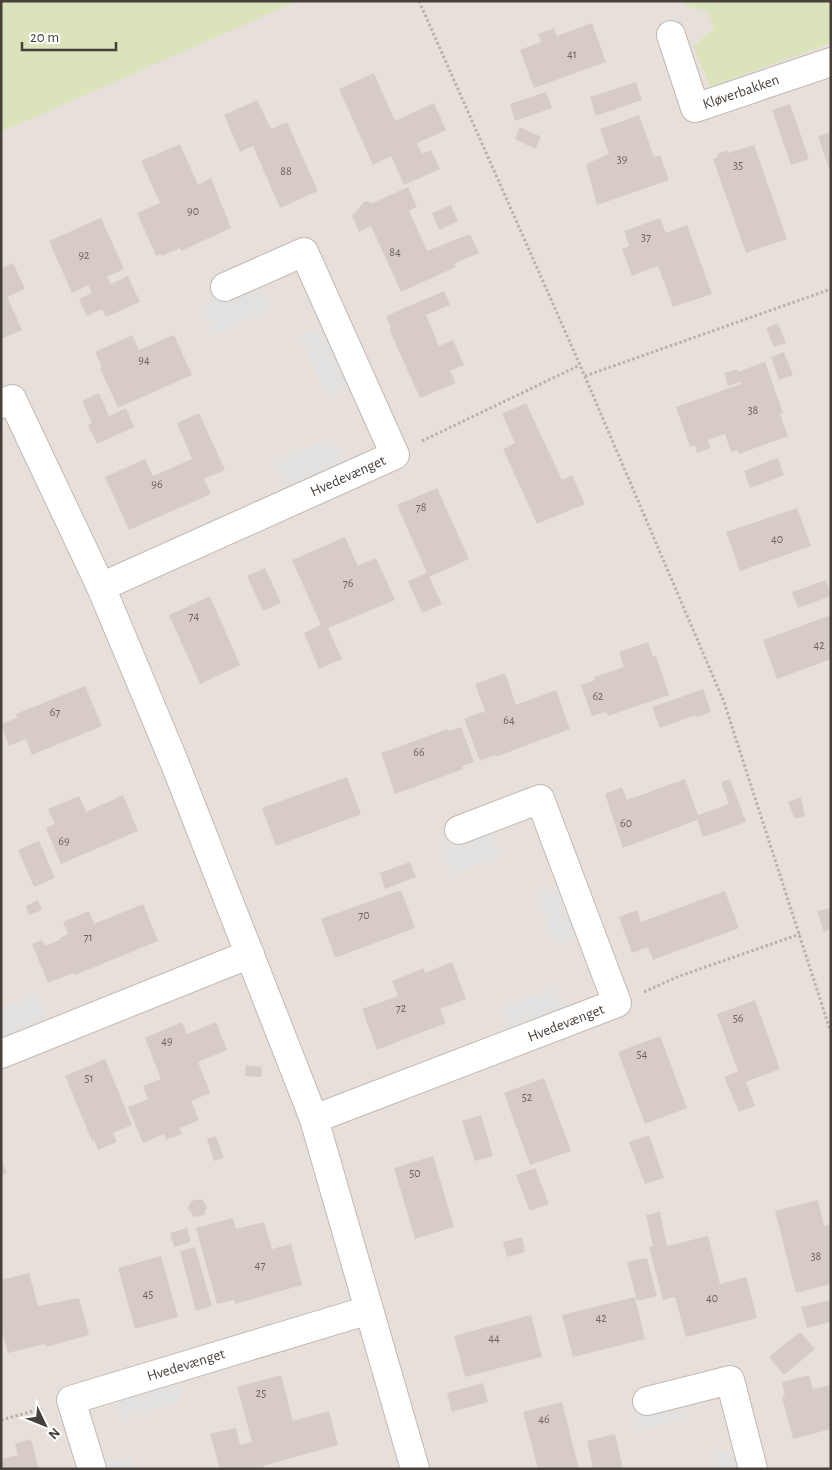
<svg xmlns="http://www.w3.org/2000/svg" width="832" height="1470" viewBox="0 0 832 1470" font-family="'Alegreya Sans',sans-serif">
  <rect width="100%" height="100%" fill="#f4f0ec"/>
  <!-- residential -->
  <rect fill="#e7e0da" x="1" y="1" width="830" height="1468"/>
  <!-- green -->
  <g fill="#dae3ba">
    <polygon points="1,1 298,1 1,132"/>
    <polygon points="690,1 831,1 831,43 710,87 694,46 714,28 708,11 682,5"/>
  </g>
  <!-- parking -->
  <g fill="#e3e1df">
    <polygon points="259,281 271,309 214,335 202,307"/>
    <polygon points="325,325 353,385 327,397 299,336"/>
    <polygon points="332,437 343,463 286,489 274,462"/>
    <polygon points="487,826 500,855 452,876 439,848"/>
    <polygon points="561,883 580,936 555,946 536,893"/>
    <polygon points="556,986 566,1011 512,1033 502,1008"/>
    <polygon points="37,994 48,1019 2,1038 1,1009"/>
    <polygon points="175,1376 182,1400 121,1419 114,1395"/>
    <polygon points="684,1394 689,1417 632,1433 644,1406"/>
    <polygon points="735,1448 741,1469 716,1469 712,1455"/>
    <polygon points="131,1455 135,1469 107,1469 105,1463"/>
  </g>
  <!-- building -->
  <g fill="#d7ccc5">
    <polygon points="592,23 606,62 534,88 520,50 541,42 538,34 554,28 557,36"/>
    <polygon points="374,73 395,121 434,103 446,130 417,143 422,154 431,150 440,169 404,185 391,156 373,165 339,89"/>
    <polygon points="636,82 642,100 596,116 590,97"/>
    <polygon points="546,92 552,108 515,121 510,104"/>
    <polygon points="257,100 271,129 287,122 318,191 280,208 253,146 240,152 224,115"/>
    <polygon points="790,104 809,159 791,165 772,110"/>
    <polygon points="639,115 654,157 660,155 669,180 597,205 586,164 609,154 600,129"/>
    <polygon points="520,127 541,137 535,149 515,139"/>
    <polygon points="831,132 831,172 830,172 818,136"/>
    <polygon points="180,144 198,185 211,178 231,228 181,251 180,248 162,256 161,254 156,256 137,213 160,203 141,161"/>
    <polygon points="754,145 787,239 746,253 713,159 718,157 717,154 727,150 728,153"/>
    <polygon points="408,187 417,207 409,211 427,251 470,234 479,253 454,264 456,267 401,292 371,226 359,232 352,216 365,201 373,203"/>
    <polygon points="451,205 458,221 439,230 432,213"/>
    <polygon points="101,218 124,269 107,277 111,284 128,276 140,302 106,317 102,309 87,316 79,299 92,293 88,285 72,293 49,241"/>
    <polygon points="660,218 666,233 687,225 712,294 673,307 658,266 632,276 622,249 629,246 624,231"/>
    <polygon points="13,263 25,289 7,297 22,330 1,339 1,269"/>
    <polygon points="444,291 450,305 426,315 439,346 453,340 464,365 450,371 456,383 420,398 389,329 391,328 386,316"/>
    <polygon points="778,323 786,343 774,347 766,328"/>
    <polygon points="132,335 139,350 174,335 192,375 118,408 100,368 102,367 95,352"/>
    <polygon points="784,352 793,375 779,380 771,357"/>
    <polygon points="765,362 783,413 780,414 788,436 739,454 737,450 731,452 725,434 708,440 711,448 697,453 695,445 690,447 676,407 741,384 740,382 728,386 724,373 737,369 738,372"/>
    <polygon points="99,393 109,416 126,408 134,427 97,444 88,425 92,423 82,401"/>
    <polygon points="526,403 562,480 572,475 585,504 537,524 503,449 515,443 502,414"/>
    <polygon points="199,413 225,470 204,479 211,494 129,530 105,477 145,459 153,476 192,459 177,423"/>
    <polygon points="778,458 784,475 750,488 744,471"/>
    <polygon points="437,488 469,559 429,577 442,604 422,613 408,581 427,573 397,505"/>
    <polygon points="797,508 811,546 740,571 726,532"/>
    <polygon points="345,537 358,566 376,558 395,600 328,628 342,659 319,669 304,633 321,625 292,560"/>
    <polygon points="265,568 281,603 263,611 247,576"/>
    <polygon points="826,580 831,596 798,608 792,592"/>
    <polygon points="210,596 240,665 200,684 169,615"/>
    <polygon points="831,615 831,659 777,679 763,640"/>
    <polygon points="648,642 653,657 656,656 669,695 608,716 606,712 592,716 581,685 595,680 594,677 624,667 619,652"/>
    <polygon points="505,673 516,705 556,690 570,729 496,757 495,755 480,761 464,719 484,711 487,716 475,684"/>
    <polygon points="85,686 102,726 32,755 26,739 9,746 1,724 17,718 16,714"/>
    <polygon points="703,689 711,712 697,717 696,715 660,728 652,707"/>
    <polygon points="461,727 474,762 462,766 463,769 395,794 381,753 448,729 449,731"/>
    <polygon points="347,777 361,814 276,846 262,808"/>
    <polygon points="685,779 698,815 729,804 721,782 730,779 746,822 703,837 697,820 623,848 605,794 622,787 627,800"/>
    <polygon points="123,795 138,831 61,864 46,828 55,824 48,809 79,796 86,812"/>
    <polygon points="801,797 805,816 795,819 788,802"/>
    <polygon points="39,841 55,878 34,887 18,850"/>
    <polygon points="410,862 416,877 385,889 380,873"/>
    <polygon points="401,890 415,928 335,958 321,919"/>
    <polygon points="725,891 739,928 653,960 648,947 632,953 619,917 637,910 641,922"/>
    <polygon points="38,900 42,910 29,915 26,906"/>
    <polygon points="143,904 158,941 75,975 73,973 48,983 32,944 42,940 45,946 60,940 60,938 68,934 63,922 89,911 94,924"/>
    <polygon points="829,908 831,929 824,932 817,911"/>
    <polygon points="452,962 466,999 440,1009 446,1023 377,1050 362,1009 398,996 392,981 424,968 425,973"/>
    <polygon points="755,1000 780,1069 746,1082 755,1106 739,1112 724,1077 738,1071 717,1014"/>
    <polygon points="182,1022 187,1034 216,1022 227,1050 198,1062 210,1093 191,1101 199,1120 180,1128 182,1134 166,1140 164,1134 143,1143 128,1107 148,1099 143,1086 161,1079 145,1038"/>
    <polygon points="660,1036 687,1108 645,1124 618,1052"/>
    <polygon points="105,1059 132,1125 113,1133 117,1142 98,1150 94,1140 92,1141 65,1076"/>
    <polygon points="246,1065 262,1067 261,1077 245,1076"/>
    <polygon points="544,1078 571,1151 530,1165 504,1093"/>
    <polygon points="481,1115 493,1156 475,1161 462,1121"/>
    <polygon points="649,1135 664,1178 645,1184 629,1142"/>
    <polygon points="216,1136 224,1158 214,1161 207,1139"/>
    <polygon points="433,1156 454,1227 415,1239 394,1168"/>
    <polygon points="1,1160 7,1173 1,1175"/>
    <polygon points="535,1168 549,1204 530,1211 516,1175"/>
    <polygon points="201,1199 207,1206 204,1215 194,1217 188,1209 191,1201"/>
    <polygon points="818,1200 824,1226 831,1224 831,1284 796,1293 775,1211"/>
    <polygon points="660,1212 667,1246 708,1236 720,1284 746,1277 757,1318 686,1337 675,1297 663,1300 649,1247 653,1246 646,1215"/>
    <polygon points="233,1218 236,1229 264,1222 272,1249 291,1244 302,1285 235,1304 234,1300 217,1304 196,1228"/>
    <polygon points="187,1228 191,1242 174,1247 170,1233"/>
    <polygon points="522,1237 525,1252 507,1257 503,1242"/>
    <polygon points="195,1247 212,1306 196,1311 180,1251"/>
    <polygon points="161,1256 178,1317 135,1329 118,1268"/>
    <polygon points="647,1258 657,1296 637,1301 627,1262"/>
    <polygon points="29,1273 38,1306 79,1298 89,1335 46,1347 45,1344 8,1353 1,1327 1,1280"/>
    <polygon points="635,1297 645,1339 573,1357 562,1315"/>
    <polygon points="831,1300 831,1322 807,1328 801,1307"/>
    <polygon points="531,1315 542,1357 465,1377 454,1336"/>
    <polygon points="800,1332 815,1349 784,1375 769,1357"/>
    <polygon points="281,1375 293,1421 329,1411 338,1445 263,1466 264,1469 220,1469 210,1434 236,1428 240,1445 252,1442 237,1387"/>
    <polygon points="809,1375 813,1389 831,1385 831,1429 793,1439 782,1397 785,1396 782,1382"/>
    <polygon points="483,1383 488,1402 452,1412 447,1393"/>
    <polygon points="562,1402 579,1469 538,1469 523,1412"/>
    <polygon points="615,1434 623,1469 593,1469 587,1441"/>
    <polygon points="31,1439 39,1469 1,1469 1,1459 18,1455 15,1444"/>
  </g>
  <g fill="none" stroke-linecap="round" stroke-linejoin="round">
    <!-- minor casing -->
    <g stroke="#c1b8b2" stroke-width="30">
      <g id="minor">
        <polyline points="671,35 695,108 831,62"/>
        <polyline points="1,404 12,399 101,587 175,764 314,1119 415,1469"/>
        <polyline points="101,587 395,455 304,252 225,287"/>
        <polyline points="1,1054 250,954"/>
        <polyline points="314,1119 617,1003 540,799 459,830"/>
        <polyline points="647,1401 730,1380 753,1469"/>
        <polyline points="92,1469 71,1400 369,1310"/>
      </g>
    </g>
    <!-- path -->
    <g stroke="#bfaea2" stroke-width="3" stroke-dasharray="2.5 2.5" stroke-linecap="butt">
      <polyline points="419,1 580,365 724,702 831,1033"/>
      <polyline points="585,376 831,289"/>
      <polyline points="422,441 580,365"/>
      <polyline points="644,992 677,977 800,934"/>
      <polyline points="1,1420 44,1408"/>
    </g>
    <!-- minor -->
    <use href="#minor" stroke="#fff" stroke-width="28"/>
  </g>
  <g text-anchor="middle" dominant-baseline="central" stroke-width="4" stroke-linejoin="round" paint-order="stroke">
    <!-- number labels -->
    <g font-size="12" fill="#6b625d">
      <text x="572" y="54">41</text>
      <text x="622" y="159">39</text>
      <text x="738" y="165">35</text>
      <text x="286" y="171">88</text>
      <text x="193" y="211">90</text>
      <text x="646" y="237">37</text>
      <text x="395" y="252">84</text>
      <text x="84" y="255">92</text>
      <text x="144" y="360">94</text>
      <text x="753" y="410">38</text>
      <text x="157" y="484">96</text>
      <text x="421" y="507">78</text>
      <text x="777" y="539">40</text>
      <text x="348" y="583">76</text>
      <text x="194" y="616">74</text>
      <text x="819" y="645">42</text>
      <text x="598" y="696">62</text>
      <text x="55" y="712">67</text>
      <text x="509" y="720">64</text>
      <text x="419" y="752">66</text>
      <text x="626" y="823">60</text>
      <text x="64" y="841">69</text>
      <text x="364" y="915">70</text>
      <text x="88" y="937">71</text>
      <text x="401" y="1008">72</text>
      <text x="738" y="1018">56</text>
      <text x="167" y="1041">49</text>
      <text x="642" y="1054">54</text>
      <text x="89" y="1078">51</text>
      <text x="527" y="1097">52</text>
      <text x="415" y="1173">50</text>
      <text x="816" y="1256">38</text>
      <text x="260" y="1265">47</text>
      <text x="148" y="1294">45</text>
      <text x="712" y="1298">40</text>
      <text x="601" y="1318">42</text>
      <text x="494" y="1338">44</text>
      <text x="261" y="1393">25</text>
      <text x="544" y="1419">46</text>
    </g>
    <!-- street labels -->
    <g font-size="15" fill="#473f3a" stroke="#fff">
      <text transform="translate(741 92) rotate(-19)">Kløverbakken</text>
      <text transform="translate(348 476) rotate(-24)">Hvedevænget</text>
      <text transform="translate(566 1023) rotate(-21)">Hvedevænget</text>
      <text transform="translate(186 1365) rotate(-17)">Hvedevænget</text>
    </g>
  </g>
  <!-- border -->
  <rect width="832" height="1470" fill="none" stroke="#473f3a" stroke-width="5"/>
  <!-- north arrow -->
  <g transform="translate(45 1425) rotate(133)" stroke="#ffffff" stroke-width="4" paint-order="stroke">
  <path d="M0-4L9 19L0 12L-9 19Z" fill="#473f3a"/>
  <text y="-8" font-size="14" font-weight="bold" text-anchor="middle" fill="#473f3a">N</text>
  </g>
  <!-- scale -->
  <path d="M22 42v8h94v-8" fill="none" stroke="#473f3a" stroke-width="2.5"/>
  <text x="30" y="42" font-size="15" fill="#473f3a" stroke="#ffffff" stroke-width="4" paint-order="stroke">20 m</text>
</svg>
